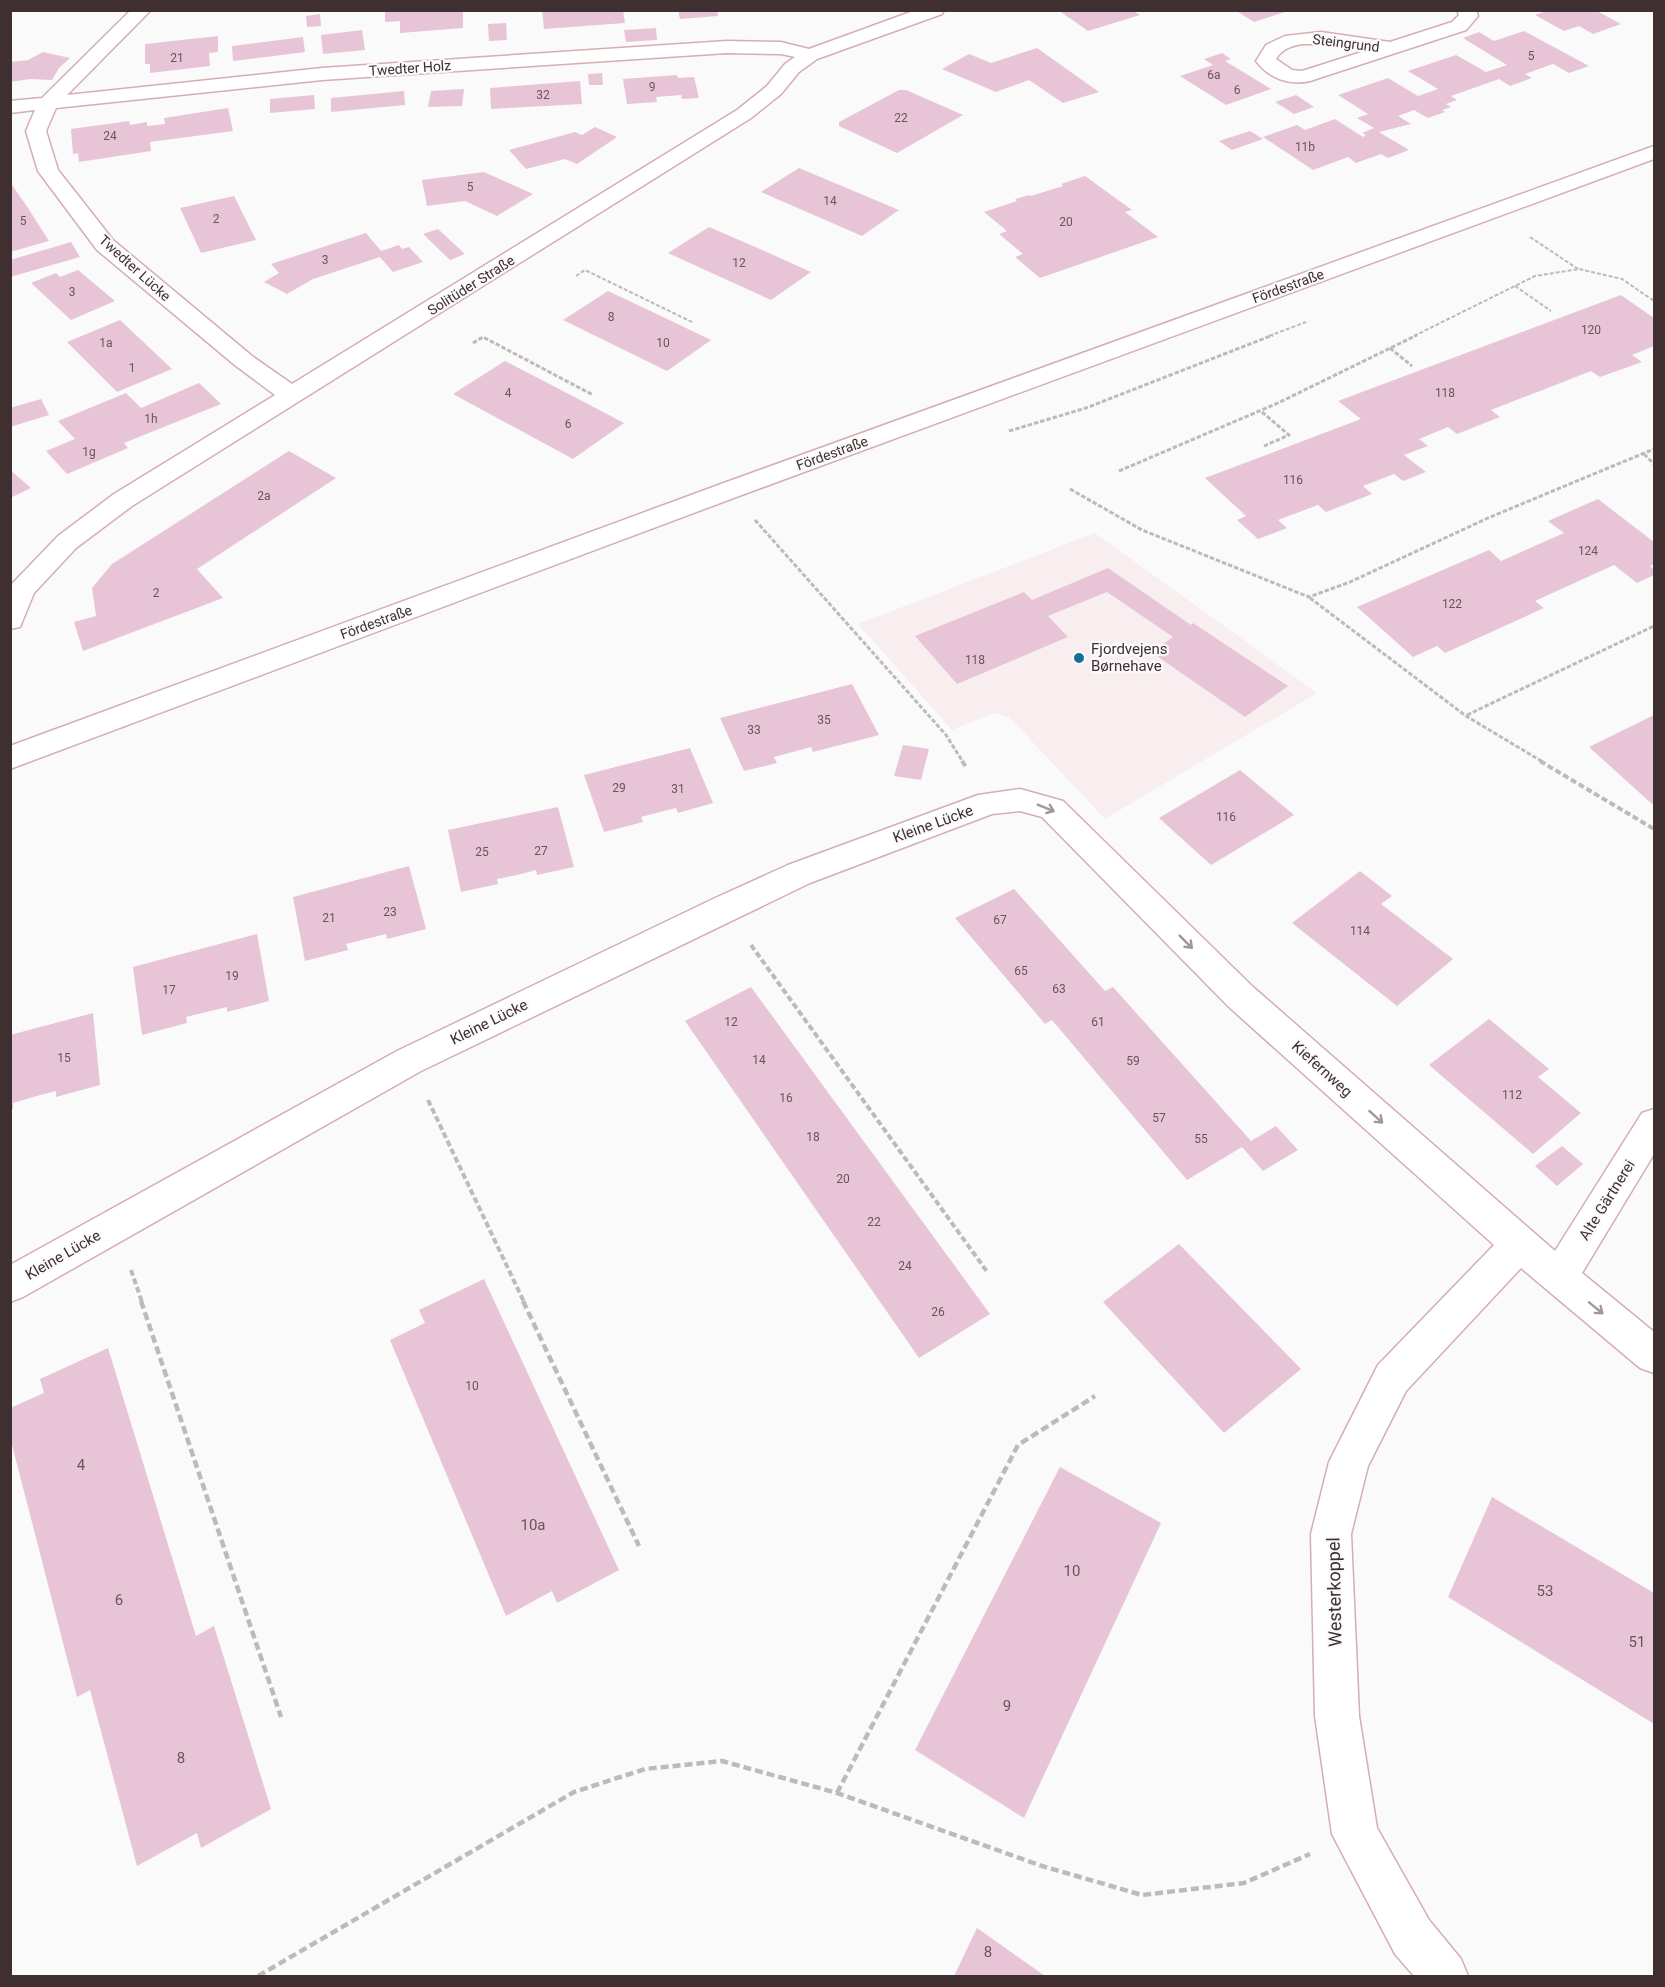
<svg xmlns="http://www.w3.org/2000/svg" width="1665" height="1987" viewBox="0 0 1665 1987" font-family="Roboto,sans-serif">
  <rect width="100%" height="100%" fill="#fafafa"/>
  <!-- built -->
  <polygon fill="#f9eeef" points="1095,533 1317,693 1105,819 1009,717 994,713 952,730 858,624"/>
  <!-- building -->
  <g fill="#e8c4d7">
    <polygon points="385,10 463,10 463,28 400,33 400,21 385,22"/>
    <polygon points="542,10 623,10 625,23 544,29"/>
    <polygon points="678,10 717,10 718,16 680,19"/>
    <polygon points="1058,10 1132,10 1140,15 1088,31"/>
    <polygon points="1235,10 1288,10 1288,11 1254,22"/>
    <polygon points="1549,10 1595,10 1621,24 1593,34 1579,26 1564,31 1535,15"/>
    <polygon points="320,14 321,26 307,27 306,16"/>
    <polygon points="506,23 507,40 489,41 488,24"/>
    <polygon points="656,28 657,40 626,42 624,30"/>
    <polygon points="362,30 365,50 323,54 321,35"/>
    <polygon points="1524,31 1589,66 1569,73 1553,64 1525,74 1532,78 1510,86 1499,79 1451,96 1457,100 1446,104 1451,107 1442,110 1445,112 1428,118 1414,110 1398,116 1411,124 1379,132 1409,150 1388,158 1381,154 1356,163 1348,157 1313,170 1263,137 1297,125 1305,130 1335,119 1363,137 1366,135 1362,133 1374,128 1357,118 1368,114 1338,95 1388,78 1418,96 1438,89 1408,71 1456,55 1486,72 1507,65 1463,38 1479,32 1494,41"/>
    <polygon points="218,36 218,52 209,53 210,66 150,73 150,64 145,64 145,44"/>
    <polygon points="303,37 305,52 233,61 232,46"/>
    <polygon points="1037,48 1099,92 1063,103 1029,80 996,92 942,69 969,54 991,63"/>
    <polygon points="43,52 70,58 59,68 52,80 30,79 10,82 10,62 28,60"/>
    <polygon points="1222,53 1231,59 1225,61 1271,89 1226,105 1180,76 1213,65 1204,59"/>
    <polygon points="602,73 603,85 589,85 588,74"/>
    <polygon points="677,75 678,78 694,77 699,98 682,99 681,95 656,97 657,102 627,104 623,79"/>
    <polygon points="580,81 582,104 491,109 490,88"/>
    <polygon points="464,89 462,106 428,107 431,91"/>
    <polygon points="899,90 906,90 963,115 897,153 839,126 839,122"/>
    <polygon points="404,91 405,105 331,112 331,98"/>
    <polygon points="314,95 315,109 270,113 270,99"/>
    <polygon points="1296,95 1314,107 1294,114 1275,102"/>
    <polygon points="228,108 233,131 150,142 151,151 79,162 78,153 73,154 71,129 129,121 130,125 147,122 147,126 165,124 164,118"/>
    <polygon points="595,127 617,137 577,164 565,159 526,169 509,150 575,132 582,135"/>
    <polygon points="1250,131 1263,139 1232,150 1219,141"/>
    <polygon points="799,168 899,210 862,236 761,192"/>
    <polygon points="484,172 533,194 497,216 465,201 427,206 422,180"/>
    <polygon points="1085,176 1132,210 1125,212 1158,237 1040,278 1015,257 1023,254 999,234 1007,231 984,212 1017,201 1015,199 1029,195 1031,196 1063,186 1061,184"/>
    <polygon points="10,182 28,208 49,241 10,252"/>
    <polygon points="234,196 256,240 201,253 180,208"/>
    <polygon points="709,227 760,249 811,272 771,300 668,253"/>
    <polygon points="438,229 465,254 450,260 423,234"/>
    <polygon points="366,233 381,251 399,245 402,249 409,247 423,262 393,272 380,257 313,279 287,294 264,282 279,273 271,264"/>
    <polygon points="71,242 80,257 10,277 10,260"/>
    <polygon points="78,270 115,301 71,320 31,283 56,273 60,277"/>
    <polygon points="608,291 659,315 711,340 667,371 563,320"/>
    <polygon points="1621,295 1654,318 1654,346 1632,355 1642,362 1600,377 1591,371 1491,410 1500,417 1457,434 1448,427 1419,439 1428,446 1404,455 1426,472 1403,481 1394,474 1363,486 1372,494 1326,512 1318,505 1278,520 1287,528 1258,539 1237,520 1246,516 1205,478 1361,419 1338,401"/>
    <polygon points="120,320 172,369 117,392 67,342"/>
    <polygon points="505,361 563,391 624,423 573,459 453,394"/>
    <polygon points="199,383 221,404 124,443 128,448 67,474 46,451 75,439 58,421 126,393 141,408"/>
    <polygon points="41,399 49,415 10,427 10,408"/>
    <polygon points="289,451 336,478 197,569 223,598 83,651 74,622 96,616 92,588 112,564"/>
    <polygon points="10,470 31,488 10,498"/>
    <polygon points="1598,499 1654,542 1654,564 1650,566 1654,570 1654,575 1637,583 1614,565 1535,601 1544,608 1445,653 1437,646 1413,657 1357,607 1489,550 1501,561 1564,533 1548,521"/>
    <polygon points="1108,568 1191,625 1193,623 1288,686 1245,717 1151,652 1173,637 1107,592 1048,616 1068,637 957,684 915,636 1024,592 1032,600"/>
    <polygon points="852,684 879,735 813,752 811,747 774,757 777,763 744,771 720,718"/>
    <polygon points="1654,715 1654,803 1652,804 1589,747"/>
    <polygon points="903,745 929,749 921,780 894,776"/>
    <polygon points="690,748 713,803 678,813 676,808 641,817 643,822 604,832 584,775"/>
    <polygon points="1240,770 1294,815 1211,865 1159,818"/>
    <polygon points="558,807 574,867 537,875 536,870 517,875 497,879 498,884 461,892 448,830"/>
    <polygon points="409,866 426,929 387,939 386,934 346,944 348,950 305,961 293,897"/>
    <polygon points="1360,871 1392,896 1381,904 1453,959 1397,1006 1292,923"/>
    <polygon points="1014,889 1105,991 1113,987 1251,1141 1276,1126 1298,1150 1263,1171 1242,1147 1187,1180 1052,1020 1045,1024 955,918"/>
    <polygon points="257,934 269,1001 227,1012 227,1007 186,1017 187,1023 142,1035 133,967"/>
    <polygon points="751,987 990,1314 919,1358 685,1021"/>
    <polygon points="93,1013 100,1085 56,1097 56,1091 33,1097 13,1103 13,1109 10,1109 10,1035"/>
    <polygon points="1489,1019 1549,1069 1538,1077 1581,1113 1533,1154 1429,1065"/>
    <polygon points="1562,1146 1583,1164 1557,1186 1535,1166"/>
    <polygon points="1179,1244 1301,1369 1224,1433 1103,1302"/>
    <polygon points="484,1279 619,1570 557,1603 552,1591 506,1616 390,1340 425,1323 419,1310"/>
    <polygon points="108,1348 196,1636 214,1626 271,1809 201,1848 197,1833 137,1866 90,1690 77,1697 10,1437 10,1408 44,1393 40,1379"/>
    <polygon points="1060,1467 1161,1523 1024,1818 915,1750"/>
    <polygon points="1492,1497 1654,1593 1654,1724 1448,1597"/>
    <polygon points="977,1928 1045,1976 954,1976"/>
  </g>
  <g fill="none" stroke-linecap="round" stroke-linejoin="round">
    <!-- minor casing -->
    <g stroke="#d6adb1" stroke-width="3">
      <g id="minor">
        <path d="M131 10H151L67 95 322 68 727 41 781 42 809 49 916 10H944L942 14 817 59 799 72 781 94 751 118 132 506 76 548 34 593 20 627 10 629V586L58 536 114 494 275 395 236 366 97 250 38 171 26 131 35 110 10 113V101L42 98ZM727 53 781 54 795 57 785 64 767 86 737 110 292 384 252 356 113 240 58 170 46 131 56 108 322 80Z"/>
        <path d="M1457 10H1476L1478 16 1466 30 1310 81C1290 86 1268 78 1256 61L1266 45 1285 36 1321 32 1390 42 1452 22 1459 15ZM1302 44H1321L1368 50 1302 71 1292 70 1276 59C1282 49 1291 46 1302 44Z"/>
        <polygon points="1020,789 1063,801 1253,987 1555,1251 1642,1113 1654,1109 1654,1154 1582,1273 1654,1332 1654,1373 1640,1368 1521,1268 1406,1391 1368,1466 1351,1534 1359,1716 1377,1828 1429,1920 1461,1959 1468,1976 1414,1976 1395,1954 1332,1834 1315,1716 1311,1534 1329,1462 1378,1365 1494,1245 1229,1007 1042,817 1020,811 992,814 810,883 421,1071 23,1297 10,1302 10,1265 397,1051 713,899 788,865 978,795"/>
      </g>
    </g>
    <!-- secondary casing -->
    <g stroke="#d6adb1" stroke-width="3">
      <polygon id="secondary" points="1654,146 1654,159 739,496 10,769 10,746 721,484"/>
    </g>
    <!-- path-far3 -->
    <g stroke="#bfbaba" stroke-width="2" stroke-dasharray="4 2" stroke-linecap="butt">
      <polyline points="1530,237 1578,269"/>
      <polyline points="576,276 585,270 694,323"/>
      <polyline points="1515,286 1551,311"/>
      <polyline points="1269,336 1306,322"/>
      <polyline points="1414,336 1535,276 1579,269 1622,279 1654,301"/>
    </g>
    <!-- path-far2 -->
    <g stroke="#bfbaba" stroke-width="3" stroke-dasharray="4.5 2" stroke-linecap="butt">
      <polyline points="473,343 483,337 593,395"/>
      <polyline points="1390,348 1412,366"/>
      <polyline points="1262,412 1289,435 1264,446"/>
      <polyline points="1009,431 1086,408 1273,335"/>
      <polyline points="1644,454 1654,464"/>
      <polyline points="1119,471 1278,403 1417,335"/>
      <polyline points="1070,489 1142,530 1309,597 1350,582 1488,518 1654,449"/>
      <polyline points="755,520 946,735 963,762"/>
      <polyline points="1310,598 1466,716 1543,762"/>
      <polyline points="1467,715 1654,626"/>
    </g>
    <!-- path-far1 -->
    <g stroke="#bfbaba" stroke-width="4" stroke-dasharray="6 3" stroke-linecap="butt">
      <polyline points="962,761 966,767"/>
      <polyline points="1540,761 1654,829"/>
      <polyline points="751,945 988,1273"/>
      <polyline points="428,1100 524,1302"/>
      <polyline points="131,1270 142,1302"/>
    </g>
    <!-- path -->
    <g stroke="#bfbaba" stroke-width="4.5" stroke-dasharray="8 4" stroke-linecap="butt">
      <polyline points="141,1301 281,1717"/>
      <polyline points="523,1301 639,1546"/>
      <polyline points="837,1793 1018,1445 1095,1396"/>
      <polyline points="258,1976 574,1792 645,1769 722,1761 837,1793 1042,1866 1142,1895 1244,1883 1310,1854"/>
    </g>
    <!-- minor -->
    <use href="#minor" fill="#fff" fill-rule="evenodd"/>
    <!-- secondary -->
    <use href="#secondary" fill="#fff" fill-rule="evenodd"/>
  </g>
  <!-- one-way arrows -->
  <defs><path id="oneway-shaft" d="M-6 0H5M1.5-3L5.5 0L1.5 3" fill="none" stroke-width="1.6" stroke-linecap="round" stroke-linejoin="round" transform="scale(1.5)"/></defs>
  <g stroke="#9f9798">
    <use href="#oneway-shaft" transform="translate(1046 808) rotate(22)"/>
    <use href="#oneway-shaft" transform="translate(1186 942) rotate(45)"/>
    <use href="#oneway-shaft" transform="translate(1376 1117) rotate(42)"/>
    <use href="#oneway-shaft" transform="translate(1596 1308) rotate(39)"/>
  </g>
  <!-- markers -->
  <circle fill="#176e9e" stroke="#fafafa" stroke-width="2" cx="1079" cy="658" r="6"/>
  <g text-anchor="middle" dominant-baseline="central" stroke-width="4.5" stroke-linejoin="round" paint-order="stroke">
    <!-- number labels -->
    <g font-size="12" fill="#69545a">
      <text x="1531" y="56">5</text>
      <text x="177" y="58">21</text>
      <text x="1214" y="75">6a</text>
      <text x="652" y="87">9</text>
      <text x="1237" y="90">6</text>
      <text x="543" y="95">32</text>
      <text x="901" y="118">22</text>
      <text x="110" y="136">24</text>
      <text x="1305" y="147">11b</text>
      <text x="470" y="187">5</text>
      <text x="830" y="201">14</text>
      <text x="216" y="219">2</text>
      <text x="23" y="221">5</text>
      <text x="1066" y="222">20</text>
      <text x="325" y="260">3</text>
      <text x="739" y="263">12</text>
      <text x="72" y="292">3</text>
      <text x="611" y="317">8</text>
      <text x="1591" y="330">120</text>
      <text x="106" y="343">1a</text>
      <text x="663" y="343">10</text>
      <text x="132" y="368">1</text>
      <text x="508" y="393">4</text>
      <text x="1445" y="393">118</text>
      <text x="151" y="419">1h</text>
      <text x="568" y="424">6</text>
      <text x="89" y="452">1g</text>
      <text x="1293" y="480">116</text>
      <text x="264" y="496">2a</text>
      <text x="1588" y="551">124</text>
      <text x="156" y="593">2</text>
      <text x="1452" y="604">122</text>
      <text x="975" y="660">118</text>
      <text x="824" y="720">35</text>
      <text x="754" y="730">33</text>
      <text x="619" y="788">29</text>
      <text x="678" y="789">31</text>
      <text x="1226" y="817">116</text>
      <text x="541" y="851">27</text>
      <text x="482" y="852">25</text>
      <text x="390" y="912">23</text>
      <text x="329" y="918">21</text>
      <text x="1000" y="920">67</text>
      <text x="1360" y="931">114</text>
      <text x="1021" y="971">65</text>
      <text x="232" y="976">19</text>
      <text x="1059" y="989">63</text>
      <text x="169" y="990">17</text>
      <text x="731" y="1022">12</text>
      <text x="1098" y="1022">61</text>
      <text x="64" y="1058">15</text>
      <text x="759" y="1060">14</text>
      <text x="1133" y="1061">59</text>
      <text x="1512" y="1095">112</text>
      <text x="786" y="1098">16</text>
      <text x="1159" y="1118">57</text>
      <text x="813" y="1137">18</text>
      <text x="1201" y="1139">55</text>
      <text x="843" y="1179">20</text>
      <text x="874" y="1222">22</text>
      <text x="905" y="1266">24</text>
      <text x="938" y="1312">26</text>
      <text x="472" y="1386">10</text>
    </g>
    <!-- far-street labels -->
    <g font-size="14" fill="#3f2f30" stroke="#fafafa">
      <text transform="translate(1346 43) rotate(7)">Steingrund</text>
      <text transform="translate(410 68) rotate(-4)">Twedter Holz</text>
      <text transform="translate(135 268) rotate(42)">Twedter Lücke</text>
      <text transform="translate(471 285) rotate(-32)">Solitüder Straße</text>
      <text transform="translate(1288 286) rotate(-20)">Fördestraße</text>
      <text transform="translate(832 453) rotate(-20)">Fördestraße</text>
      <text transform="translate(376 622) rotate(-20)">Fördestraße</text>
    </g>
    <!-- poi labels -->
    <g font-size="15" fill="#3f2f30" stroke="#fafafa" text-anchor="start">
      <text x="1091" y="649">Fjordvejens<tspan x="1091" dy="17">Børnehave</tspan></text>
    </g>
    <!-- street labels -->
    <g font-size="15" fill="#3f2f30" stroke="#fafafa">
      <text transform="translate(933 824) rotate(-20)">Kleine Lücke</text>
      <text transform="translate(489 1022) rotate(-26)">Kleine Lücke</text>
      <text transform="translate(1322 1069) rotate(42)">Kiefernweg</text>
      <text transform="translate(1607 1200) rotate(-58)">Alte Gärtnerei</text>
      <text transform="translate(63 1255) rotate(-30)">Kleine Lücke</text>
    </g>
    <!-- near-number labels -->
    <g font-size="15" fill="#69545a">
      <text x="81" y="1465">4</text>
      <text x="533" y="1525">10a</text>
      <text x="1072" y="1571">10</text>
      <text x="1545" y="1591">53</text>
      <text x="119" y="1600">6</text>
      <text x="1637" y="1642">51</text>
      <text x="1007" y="1706">9</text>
      <text x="181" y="1758">8</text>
      <text x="988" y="1952">8</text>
    </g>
    <!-- near-street labels -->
    <g font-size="18" fill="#3f2f30" stroke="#fafafa">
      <text transform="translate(1334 1592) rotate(-91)">Westerkoppel</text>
    </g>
  </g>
  <!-- border -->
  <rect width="1665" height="1987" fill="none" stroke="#3f2f30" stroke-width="24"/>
</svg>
